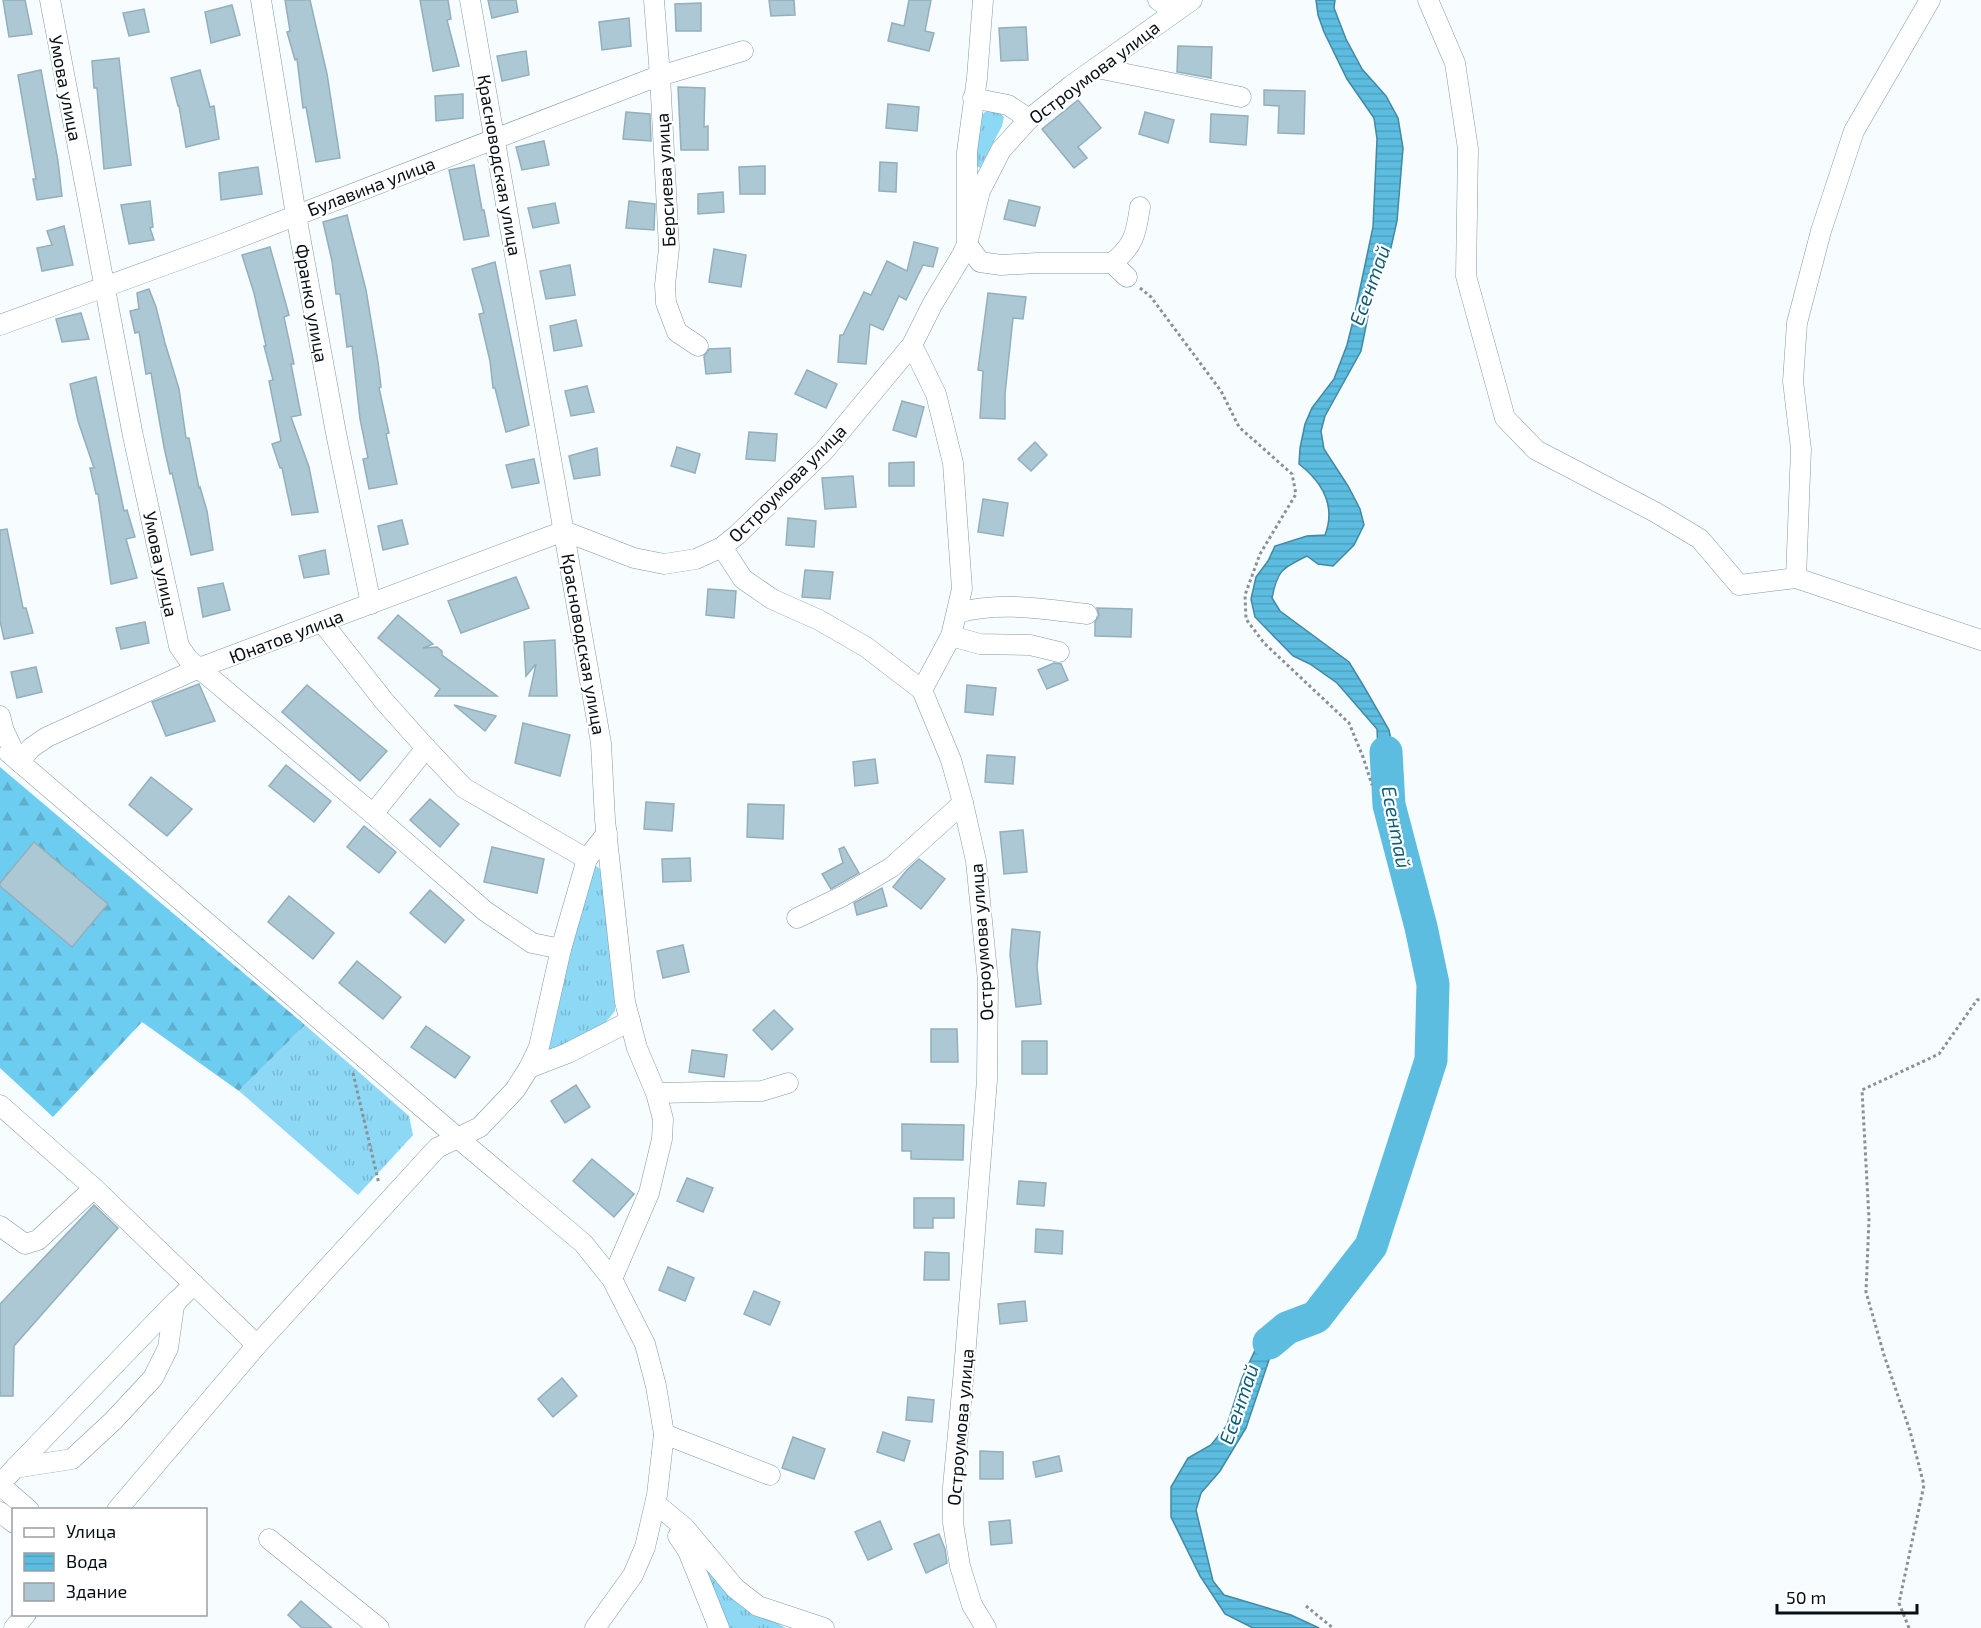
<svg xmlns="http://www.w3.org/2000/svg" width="1981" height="1628" viewBox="0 0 1981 1628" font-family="'Exo 2',sans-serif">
  <defs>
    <pattern id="grass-tufts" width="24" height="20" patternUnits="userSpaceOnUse" patternTransform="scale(1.5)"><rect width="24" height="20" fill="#8dd8f5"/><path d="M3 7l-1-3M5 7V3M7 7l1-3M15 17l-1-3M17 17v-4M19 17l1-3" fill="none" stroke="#78b8d1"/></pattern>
    <pattern id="forest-firs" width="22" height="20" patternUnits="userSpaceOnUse" patternTransform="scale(1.5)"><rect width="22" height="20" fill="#6dcdf1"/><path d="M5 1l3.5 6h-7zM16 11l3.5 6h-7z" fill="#5dafce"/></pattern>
    <pattern id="water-rules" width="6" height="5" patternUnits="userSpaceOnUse" patternTransform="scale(1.5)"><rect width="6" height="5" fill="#5cbde0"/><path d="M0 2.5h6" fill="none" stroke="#4ea1bf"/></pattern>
  </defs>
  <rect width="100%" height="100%" fill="#f6fcff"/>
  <!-- grass -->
  <g fill="url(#grass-tufts)">
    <polygon points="988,110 997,111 1004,117 1002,126 980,168 972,163 977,118"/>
    <polygon points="590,866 596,866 603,871 616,993 615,1011 605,1023 548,1056 544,1046"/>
    <polygon points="305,1025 409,1116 413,1135 358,1195 239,1091"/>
    <polygon points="695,1553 773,1620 785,1628 727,1628"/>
  </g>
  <!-- forest -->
  <polygon fill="url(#forest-firs)" points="0,767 305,1025 239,1091 142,1022 53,1117 0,1068"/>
  <!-- water -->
  <g fill="url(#water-rules)" stroke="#4289a3" stroke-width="1.5">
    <path d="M1316 0H1335L1334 8 1346 39 1362 69 1386 96 1398 118 1403 148 1397 221 1390 252 1374 286 1361 351 1325 416 1321 431 1324 449 1348 486 1360 509 1364 525 1354 545 1333 566 1318 564 1307 556C1282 568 1277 571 1272 598L1280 611 1349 662 1363 685 1389 730 1396 763 1395 798 1385 796 1379 771 1377 729 1337 683 1310 664 1293 656 1255 617 1251 599 1256 577 1268 561 1275 546 1307 536 1325 535C1336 506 1322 482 1299 464L1300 448 1305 424 1312 408 1334 379 1347 345 1354 317 1373 227 1377 139 1374 118 1347 79 1324 32 1318 15Z"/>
    <polygon points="1311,1320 1273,1348 1246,1428 1220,1471 1201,1493 1196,1510 1213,1581 1224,1595 1291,1615 1319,1628 1253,1628 1225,1614 1200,1576 1171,1517 1171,1487 1188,1458 1211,1445 1227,1425 1242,1378 1258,1344 1283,1327"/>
  </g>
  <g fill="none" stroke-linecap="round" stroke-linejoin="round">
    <!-- river -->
    <polyline stroke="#5cbde0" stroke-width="33" points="1269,1343 1287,1328 1316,1317 1371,1246 1431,1060 1433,984 1421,927 1389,805 1386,752"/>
  </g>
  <!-- building -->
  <g fill="#abc8d4" stroke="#93afbb" stroke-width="1.5">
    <polygon points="3,0 25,0 32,34 9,37"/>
    <polygon points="285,0 310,0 327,74 340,158 316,162 306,107 303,108 297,59 295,60 287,32 290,31"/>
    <polygon points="420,0 448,0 451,19 447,20 459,66 433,71"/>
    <polygon points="488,0 516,0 518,12 492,18"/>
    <polygon points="769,0 794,0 795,15 771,16"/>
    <polygon points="909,0 931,0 925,31 934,33 929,51 888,41 892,23 904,26"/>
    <polygon points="701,3 701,31 676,31 675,4"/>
    <polygon points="232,5 240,35 211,43 205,12"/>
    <polygon points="144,9 149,32 129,36 123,13"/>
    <polygon points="629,18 631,46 602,50 599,22"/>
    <polygon points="1026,27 1028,60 1001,61 999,28"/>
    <polygon points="1178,46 1212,47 1211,78 1177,72"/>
    <polygon points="526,51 529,75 502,81 497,56"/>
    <polygon points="119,58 131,165 104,169 97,88 94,88 92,61"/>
    <polygon points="41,70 58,161 62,196 37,200 33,179 36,179 18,75"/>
    <polygon points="200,70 210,107 214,106 219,139 186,147 179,106 178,106 171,78"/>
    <polygon points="678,87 705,88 704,127 708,126 708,150 681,150"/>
    <polygon points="1264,90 1305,91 1304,134 1278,133 1279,106 1264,105"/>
    <polygon points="463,94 463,118 436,121 435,96"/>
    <polygon points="1078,100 1101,128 1078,147 1087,158 1074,168 1042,129"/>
    <polygon points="888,104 919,107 917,131 886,128"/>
    <polygon points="626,112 650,114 651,141 623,139"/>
    <polygon points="1145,112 1174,120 1168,143 1139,134"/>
    <polygon points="1211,114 1248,116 1246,145 1210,142"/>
    <polygon points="544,141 549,165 522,170 516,147"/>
    <polygon points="880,162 897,163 896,192 879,191"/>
    <polygon points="474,165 482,210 484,210 489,236 464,240 449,170"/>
    <polygon points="765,166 765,194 740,194 739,167"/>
    <polygon points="258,167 262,194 221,200 219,173"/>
    <polygon points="723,192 724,212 698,214 698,194"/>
    <polygon points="1009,200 1040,207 1035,226 1004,219"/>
    <polygon points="150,201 153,227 150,228 154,240 129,244 121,205"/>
    <polygon points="629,201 655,204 654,230 626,228"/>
    <polygon points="555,203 559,223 533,228 528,208"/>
    <polygon points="347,215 366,290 378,362 381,387 379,388 389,433 386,434 397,484 369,489 363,459 368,458 360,419 352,346 347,347 340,294 336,294 332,261 323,222"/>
    <polygon points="64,226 73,265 42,271 37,248 52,245 47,231"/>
    <polygon points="914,242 938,248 933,267 923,265 906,300 899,296 883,330 870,324 866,364 838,362 840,335 843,335 864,292 871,295 887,261 907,271"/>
    <polygon points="270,247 289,315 284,317 294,364 291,364 301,415 291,417 309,467 318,512 292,515 282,468 280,468 272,444 281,441 269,381 273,380 264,346 266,346 254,293 242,255"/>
    <polygon points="714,249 746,255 741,287 709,282"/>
    <polygon points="495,262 529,425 506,432 495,388 493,388 490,361 479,314 484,313 472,269"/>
    <polygon points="570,265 575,295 546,299 540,271"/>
    <polygon points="149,289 156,307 165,343 179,389 186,438 189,438 199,488 200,487 207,511 213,550 191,555 172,473 170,474 164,447 151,373 146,374 139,332 135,333 130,311 139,309 137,293"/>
    <polygon points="988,293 1026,297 1023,319 1013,318 1005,394 1005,419 980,418 983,371 978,370"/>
    <polygon points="81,313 89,339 62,342 56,319"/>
    <polygon points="576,320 582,346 554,351 550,326"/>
    <polygon points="730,348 731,372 706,374 704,356 709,349"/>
    <polygon points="807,370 837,384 826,408 795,394"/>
    <polygon points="96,377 124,511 127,510 135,537 126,539 137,578 111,584 98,494 96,494 90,468 94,468 78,421 70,384"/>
    <polygon points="587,386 594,412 571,416 565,391"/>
    <polygon points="902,401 924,407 916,437 893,430"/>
    <polygon points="749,432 777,434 775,461 746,459"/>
    <polygon points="1035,442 1047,455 1031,471 1018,459"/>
    <polygon points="677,447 700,454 695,473 671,466"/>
    <polygon points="597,448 600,475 574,479 569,456"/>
    <polygon points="534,459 539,483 512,488 506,465"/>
    <polygon points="914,462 914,486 889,486 889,463"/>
    <polygon points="853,476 856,507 825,509 822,478"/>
    <polygon points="983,499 1008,503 1003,536 978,532"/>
    <polygon points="788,518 816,521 814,547 786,545"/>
    <polygon points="402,520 408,544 383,550 378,526"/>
    <polygon points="7,529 23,608 26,608 33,633 4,639 0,621 0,530"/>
    <polygon points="325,550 329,574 304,578 299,556"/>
    <polygon points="805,570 833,572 830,599 802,597"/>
    <polygon points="516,577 529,608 461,633 448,601"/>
    <polygon points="223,583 230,610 203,617 198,588"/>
    <polygon points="708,589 736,591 734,618 706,615"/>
    <polygon points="1097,608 1132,609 1131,637 1095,636 1095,622 1099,615"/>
    <polygon points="398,615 433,644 423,648 437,647 442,651 442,655 497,696 435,696 440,689 378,638"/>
    <polygon points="145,622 149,643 121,649 116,628"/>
    <polygon points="555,640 557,696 529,696 536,664 526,676 524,642"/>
    <polygon points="1054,663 1061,664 1068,680 1047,689 1038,670"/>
    <polygon points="36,667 42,692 17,698 11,672"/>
    <polygon points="199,684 215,721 166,736 152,702"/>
    <polygon points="307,685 387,751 360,781 282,712"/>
    <polygon points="967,685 996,688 993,715 965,712"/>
    <polygon points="454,705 496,716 485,731"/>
    <polygon points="523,723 570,735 560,776 515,763"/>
    <polygon points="987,755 1015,757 1013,784 985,782"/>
    <polygon points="875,759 878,783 855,786 853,762"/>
    <polygon points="286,765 331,801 314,822 269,786"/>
    <polygon points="151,777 192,809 167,836 129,805"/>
    <polygon points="430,799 459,824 440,847 410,820"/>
    <polygon points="646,802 674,804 672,831 644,829"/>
    <polygon points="748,804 784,805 783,839 747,837"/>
    <polygon points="364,826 396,852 379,873 347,847"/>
    <polygon points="1023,830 1027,872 1004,874 1000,832"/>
    <polygon points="34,842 108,904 72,947 0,886 0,883"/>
    <polygon points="492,847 544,859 537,893 484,882"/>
    <polygon points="844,847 859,873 831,889 822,874 843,863 839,849"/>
    <polygon points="690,858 691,881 663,882 662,859"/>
    <polygon points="919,859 945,879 921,909 893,887 907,870"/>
    <polygon points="882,888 887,906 857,915 854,903"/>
    <polygon points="430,890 464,920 445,943 410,913"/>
    <polygon points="289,896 334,933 313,959 268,922"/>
    <polygon points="1012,929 1040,932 1037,967 1041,1004 1016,1007 1010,955"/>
    <polygon points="683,945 689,972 663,978 657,951"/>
    <polygon points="357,961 401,997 383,1019 339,983"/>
    <polygon points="774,1010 793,1029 772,1050 753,1030"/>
    <polygon points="426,1026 470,1057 455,1078 411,1047"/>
    <polygon points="931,1029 957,1029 958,1062 931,1062"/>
    <rect x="1022" y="1041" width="25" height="33"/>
    <polygon points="692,1050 727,1055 724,1077 689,1072"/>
    <polygon points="576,1085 590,1107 565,1123 551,1101"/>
    <polygon points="902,1124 964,1125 963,1160 911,1159 911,1151 902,1151"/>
    <polygon points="592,1159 634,1194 614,1217 573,1181"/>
    <polygon points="687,1178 713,1188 703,1212 677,1201"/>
    <polygon points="1019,1181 1046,1183 1044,1206 1017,1204"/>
    <polygon points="914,1198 954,1198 954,1218 933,1218 933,1228 914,1228"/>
    <polygon points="94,1205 118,1228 14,1346 13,1396 0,1396 0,1304"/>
    <polygon points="1036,1229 1063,1231 1062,1254 1035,1252"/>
    <polygon points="925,1252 949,1253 949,1280 924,1280"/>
    <polygon points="668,1267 694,1278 685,1301 659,1290"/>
    <polygon points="754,1291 780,1302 770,1325 744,1314"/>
    <polygon points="1025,1301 1027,1321 1000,1324 998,1304"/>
    <polygon points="562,1378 577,1396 553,1417 538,1399"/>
    <polygon points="908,1397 934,1400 932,1422 906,1420"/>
    <polygon points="883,1432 910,1441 904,1461 877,1452"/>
    <polygon points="793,1437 825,1449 814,1479 782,1468"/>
    <polygon points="980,1451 1003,1452 1003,1479 980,1479"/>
    <polygon points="1059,1456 1062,1471 1036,1477 1033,1462"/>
    <polygon points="1010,1520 1012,1543 991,1545 989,1522"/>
    <polygon points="880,1521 892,1549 868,1560 855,1532"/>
    <polygon points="939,1534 945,1549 947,1563 926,1573 914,1544"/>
    <polygon points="301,1601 332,1628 302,1628 288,1615"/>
  </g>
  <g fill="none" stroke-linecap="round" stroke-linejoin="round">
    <!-- minor casing -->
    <g stroke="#7f9ba7" stroke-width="21">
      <g id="minor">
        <polyline points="50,0 133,436 179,646 188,659 373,814 485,911 532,943 561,949"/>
        <polyline points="261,0 296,215 336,433 371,604"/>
        <polyline points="470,0 601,743 605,820 625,1002 637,1048 656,1093 663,1119 662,1139 649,1193 612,1279"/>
        <polyline points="654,0 660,76 669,248 665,285 666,303 677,332 698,346"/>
        <polyline points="983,0 977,78 967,152 967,244 980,262 1001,265 1037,263 1112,263 1127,277"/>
        <polyline points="1158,0 1175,12"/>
        <polyline points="1428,0 1455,63 1468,149 1466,276 1505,418 1536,450 1655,512 1700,539 1739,585 1796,578 1981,640"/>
        <polyline points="1097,68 1241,97"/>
        <polyline points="973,98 1008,105 1029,119"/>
        <path d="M1112 263C1134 246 1136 234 1140 207"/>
        <polyline points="0,325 217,246 653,78 743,51"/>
        <polyline points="912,345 936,394 953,463 962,589 951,636 922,690 951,760 963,803 976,861 988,981 987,1080 964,1370 953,1487 953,1523 960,1566 972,1605 986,1628"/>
        <polyline points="722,547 743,579 772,599 819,620 866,647 922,690"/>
        <polyline points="1796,578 1801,449 1793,381 1797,323 1821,231 1854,131 1930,0"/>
        <path d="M957 613C1000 601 1043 609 1087 614"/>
        <polyline points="322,622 384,701 426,748 373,814"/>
        <polyline points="951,636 980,644 1030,645 1059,652"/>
        <polyline points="0,716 4,731 19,762 31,748 47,737 199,668 564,531 634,558 664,564 696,559 722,547 737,535 824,451 912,345 932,305 962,255 967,244 980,191 1001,150 1029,119 1072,85 1192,0"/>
        <polyline points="426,748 464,788 587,859"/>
        <polyline points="9,753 459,1139 583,1243 612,1279 645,1344 656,1386 664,1434 657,1495 645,1547 633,1575 595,1628"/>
        <polyline points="797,918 843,896 892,867 963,803"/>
        <polyline points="529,1068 568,1053 630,1021"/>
        <polyline points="656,1093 762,1091 788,1083"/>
        <polyline points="0,1105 94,1188 257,1345"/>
        <polyline points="0,1226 25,1244 38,1240 94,1188"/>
        <polyline points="664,1434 770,1475"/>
        <polyline points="15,1468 176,1301"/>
        <polyline points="0,1484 15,1468 72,1459 113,1421 153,1378 168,1348 174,1306 178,1300 194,1284"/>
        <polyline points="0,1485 29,1510"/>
        <polyline points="656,1504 684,1527 735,1588 758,1606 824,1628"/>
        <polyline points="117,1510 257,1345 437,1148 480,1127 515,1090 529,1068 539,1047 561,949 587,859 607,833"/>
        <polyline points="0,1512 14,1523"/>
        <polyline points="678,1536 688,1551 719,1628"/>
        <polyline points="269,1539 379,1628"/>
        <polyline points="14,1628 26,1614"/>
      </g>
    </g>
    <!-- path -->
    <g stroke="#899194" stroke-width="3" stroke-dasharray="3 3" stroke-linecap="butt">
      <polyline points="1140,288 1151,297 1221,391 1239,427 1292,474 1296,494 1260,554 1245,595 1246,619 1264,643 1349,723 1363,757 1372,785"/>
      <polyline points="353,1073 379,1184"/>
      <polyline points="1306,1606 1333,1628"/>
      <polyline points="1909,1628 1899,1603 1924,1485 1910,1431 1884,1355 1866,1292 1869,1219 1862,1090 1939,1054 1977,1000 1981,999"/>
    </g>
    <!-- minor -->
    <use href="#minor" stroke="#fff" stroke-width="20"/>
  </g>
  <g text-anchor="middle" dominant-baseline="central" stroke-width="4.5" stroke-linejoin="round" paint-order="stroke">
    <!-- street labels -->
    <g font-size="18" fill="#061014" stroke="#fff">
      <text transform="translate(1094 72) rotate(-37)">Остроумова улица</text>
      <text transform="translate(66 88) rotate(79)">Умова улица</text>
      <text transform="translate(500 165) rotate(80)">Красноводская улица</text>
      <text transform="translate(665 180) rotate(-93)">Берсиева улица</text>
      <text transform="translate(371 186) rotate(-21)">Булавина улица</text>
      <text transform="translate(312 303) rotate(80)">Франко улица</text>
      <text transform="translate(787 483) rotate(-45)">Остроумова улица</text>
      <text transform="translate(161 564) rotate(78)">Умова улица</text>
      <text transform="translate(286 636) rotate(-21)">Юнатов улица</text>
      <text transform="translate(584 644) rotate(80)">Красноводская улица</text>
      <text transform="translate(981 942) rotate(-94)">Остроумова улица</text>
      <text transform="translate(960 1427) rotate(-85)">Остроумова улица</text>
    </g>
    <!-- water labels -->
    <g font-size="20" font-style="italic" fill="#0f5e77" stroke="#fff">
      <text transform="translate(1369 285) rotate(-70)">Есентай</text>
      <text transform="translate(1397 827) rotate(79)">Есентай</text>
      <text transform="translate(1238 1404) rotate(-71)">Есентай</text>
    </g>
  </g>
  <!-- legend -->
  <rect x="12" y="1508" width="195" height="108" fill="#ffffff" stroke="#9b9fa1" stroke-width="1.5"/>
  <rect x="24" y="1528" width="30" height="9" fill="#ffffff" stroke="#9b9fa1" stroke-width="1.5"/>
  <text x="66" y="1538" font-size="18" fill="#061014">Улица</text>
  <rect x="24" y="1553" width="30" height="18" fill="url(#water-rules)" stroke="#9b9fa1" stroke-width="1.5"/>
  <text x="66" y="1568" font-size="18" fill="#061014">Вода</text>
  <rect x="24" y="1583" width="30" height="18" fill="#abc8d4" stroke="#9b9fa1" stroke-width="1.5"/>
  <text x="66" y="1598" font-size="18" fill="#061014">Здание</text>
  <!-- scale -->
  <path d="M1777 1604v9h140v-9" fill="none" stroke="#061014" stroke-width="3"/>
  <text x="1786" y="1604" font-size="18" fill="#061014" stroke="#ffffff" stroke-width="4.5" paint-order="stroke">50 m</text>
</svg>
